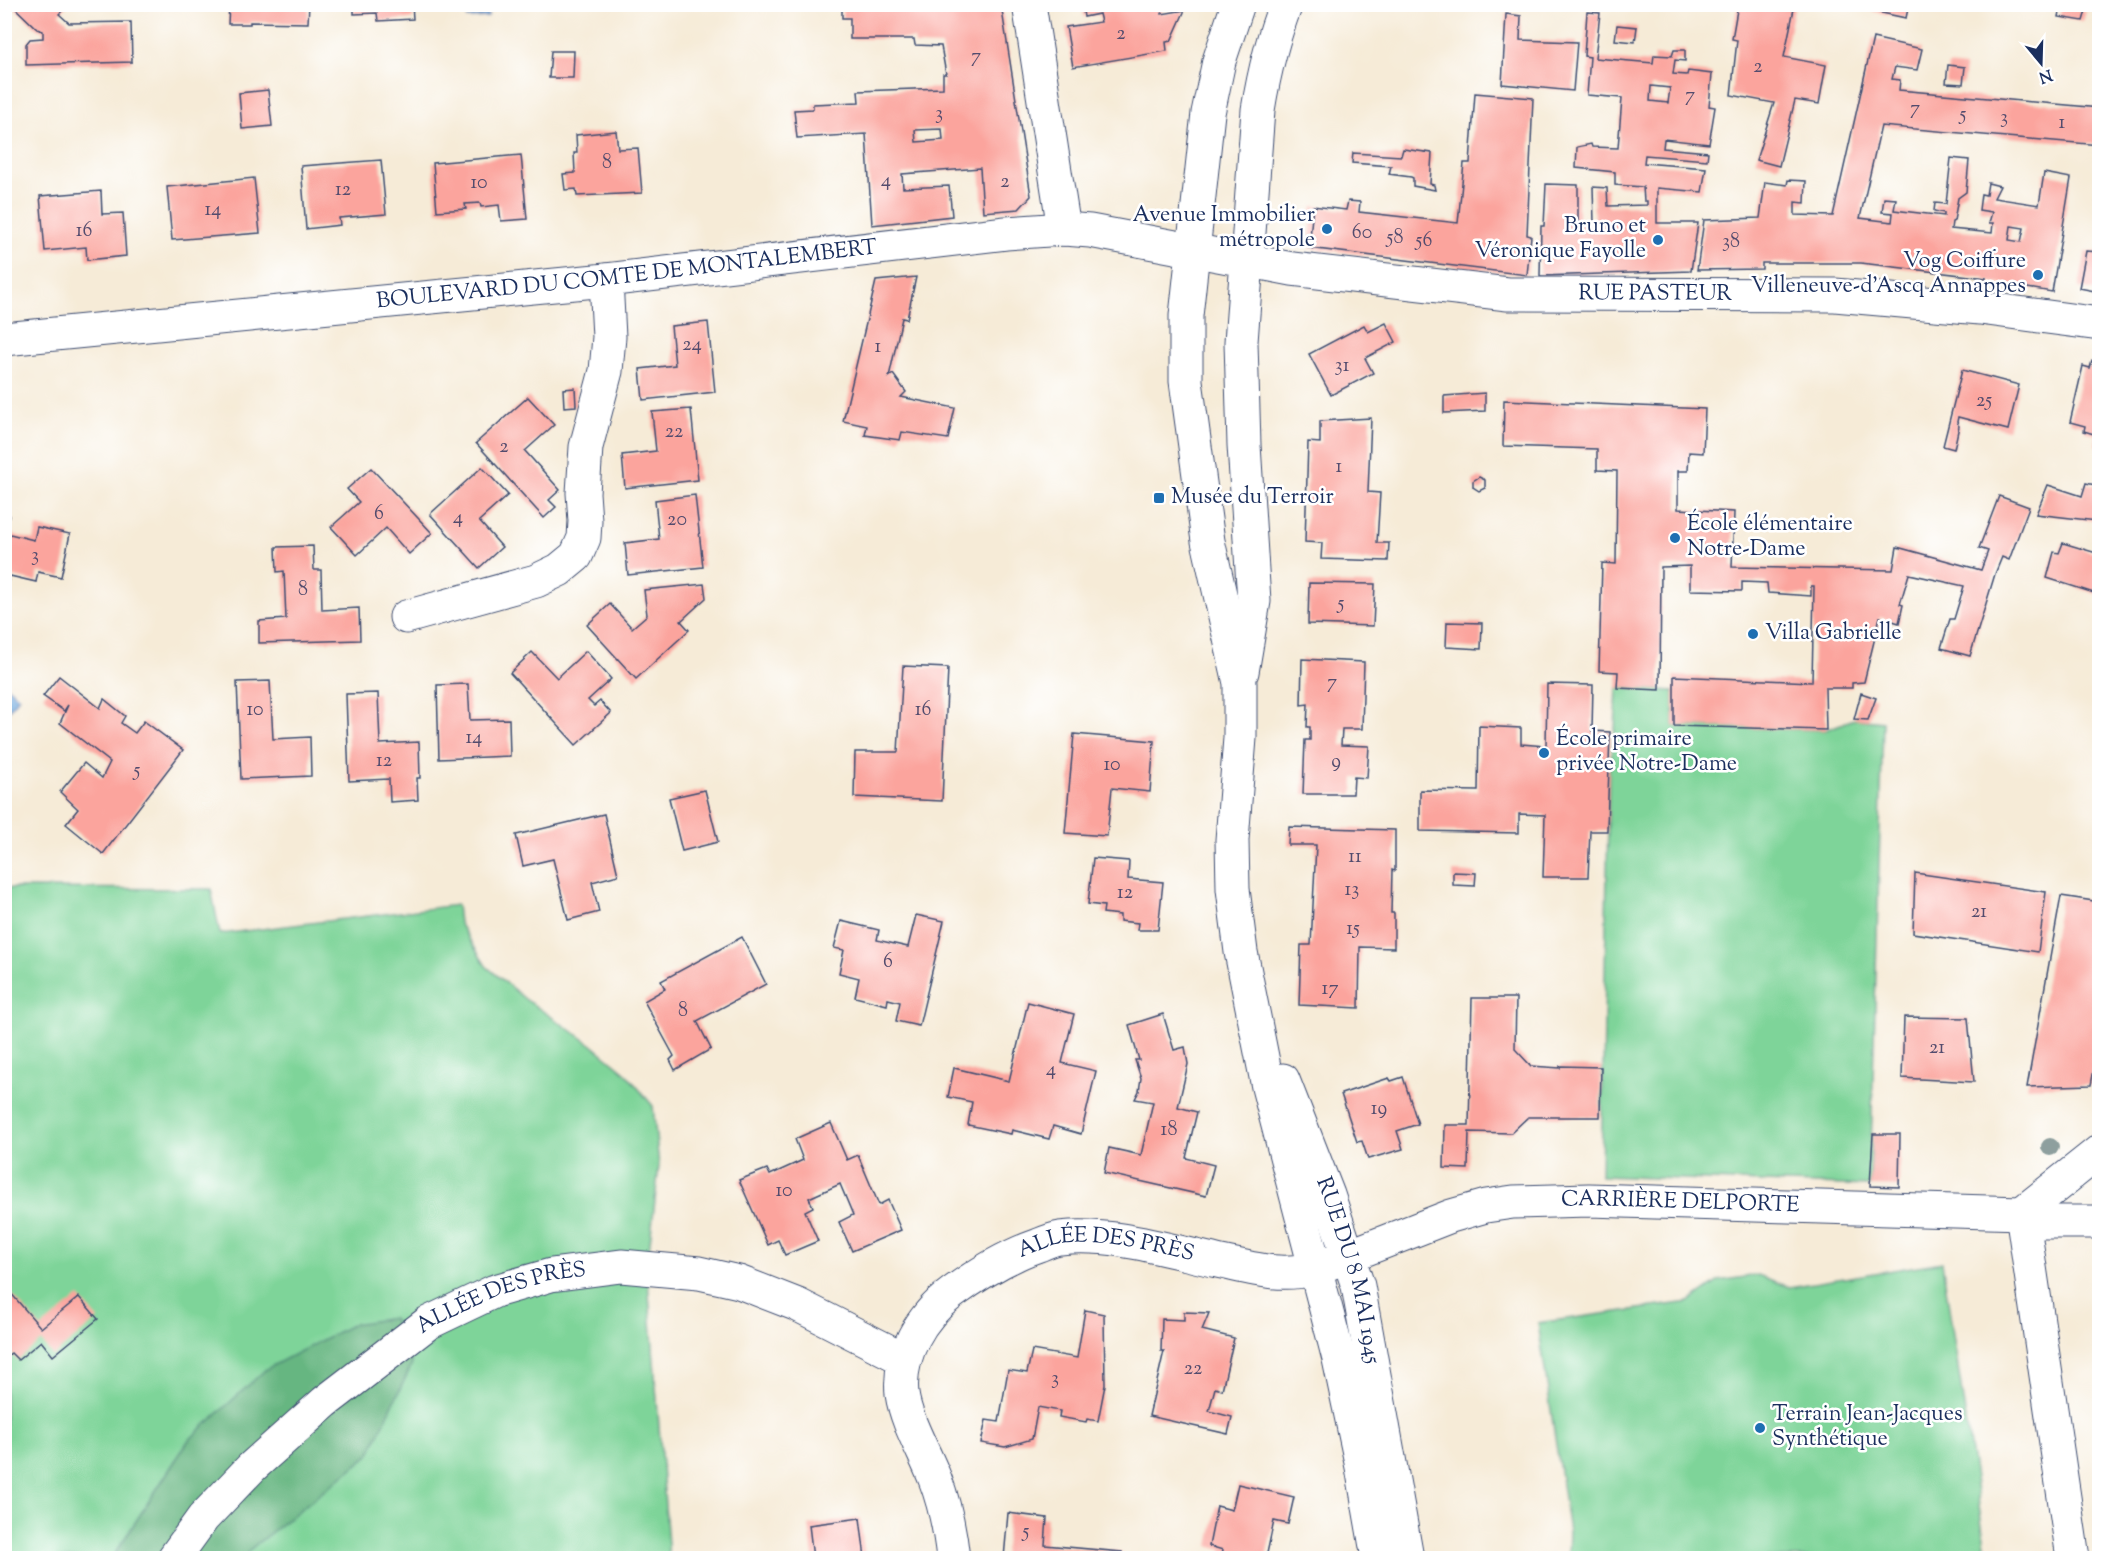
<svg xmlns="http://www.w3.org/2000/svg" width="2104" height="1563" viewBox="0 0 2104 1563" font-family="'Sorts Mill Goudy',serif">
  <rect width="100%" height="100%" fill="#fff"/>
  <filter id="ink" filterUnits="userSpaceOnUse"><feTurbulence type="fractalNoise" baseFrequency=".0167" numOctaves="2"/><feDisplacementMap in="SourceGraphic" scale="12" xChannelSelector="R" yChannelSelector="G"/><feConvolveMatrix kernelMatrix="1 2 1 2 8 2 1 2 1" color-interpolation-filters="sRGB"/></filter>
  <filter id="wash" filterUnits="userSpaceOnUse"><feTurbulence type="fractalNoise" baseFrequency=".008" numOctaves="4" result="noise"/><feDisplacementMap in="SourceGraphic" scale="24" xChannelSelector="R" yChannelSelector="G"/><feGaussianBlur stdDeviation="1.35" result="paint"/><feColorMatrix in="noise" values="0 0 0 0 0 0 0 0 0 0 0 0 0 0 0 0 0 1.4 0 .05"/><feComposite in="paint" operator="in"/></filter>
  <g filter="url(#wash)">
    <rect width="100%" height="100%" fill="#f6ebd7"/>
    <!-- green -->
    <g fill="#7ed499" stroke="#4c827c" stroke-width="1.5">
      <polygon points="1617,688 1674,691 1674,726 1825,730 1854,719 1883,722 1870,1186 1601,1176 1609,772 1615,730"/>
      <polygon points="5,888 211,889 220,934 457,905 459,923 486,966 525,999 591,1044 625,1072 653,1106 659,1166 647,1268 669,1558 5,1558"/>
      <polygon points="1942,1262 1987,1558 1568,1558 1569,1532 1538,1323 1689,1302 1719,1281 1758,1275 1789,1287"/>
    </g>
    <!-- forest -->
    <polygon fill="#66b681" stroke="#407270" stroke-width="1.5" points="393,1318 412,1364 369,1455 254,1546 243,1558 112,1558 188,1441 266,1369 353,1324"/>
    <!-- water -->
    <g fill="#6ca5db" stroke="#446a9c" stroke-width="1.5">
      <polygon points="467,5 488,5 488,17 467,18"/>
      <polygon points="5,685 19,697 5,715 4,715"/>
    </g>
    <g id="blocks">
      <!-- building -->
      <g fill="#fba49d" fill-rule="evenodd">
        <polygon points="11,4 65,4 67,6 59,14 69,23 131,22 132,62 26,65 26,44 30,39 43,38 43,31 37,29"/>
        <polygon points="229,4 309,4 308,23 250,22 250,24 228,24"/>
        <polygon points="354,4 412,4 413,19 378,21 377,13 354,14"/>
        <path d="M842 4H1001L1031 196 1019 209 983 212 980 168 902 174 903 188 949 186 952 216 872 225 866 134 797 138 794 110 813 109V104L859 102 858 91 943 88V74H946L941 46 915 45 914 39H850V18H842ZM942 129 943 140 916 142 915 130Z"/>
        <polygon points="1082,4 1160,4 1162,14 1185,10 1171,41 1166,42 1167,51 1073,67 1066,27 1101,22 1099,14 1084,17"/>
        <polygon points="1738,4 1795,4 1784,57 1826,65 1819,104 1795,100 1779,166 1756,160 1774,103 1731,95 1737,40 1732,39"/>
        <polygon points="1853,4 1909,4 1906,18 1853,7"/>
        <polygon points="2061,7 2086,11 2083,21 2059,17"/>
        <path d="M1587 12 1600 13 1595 58 1653 63 1654 55 1672 56 1674 50H1685V61L1675 60 1673 74 1687 75 1688 71 1712 74 1709 106 1715 107 1709 144 1664 139 1663 148 1708 152 1707 160 1645 155 1644 163 1706 168 1702 192 1657 188V223H1698L1691 271 1540 276 1541 226H1544L1546 184 1578 185V223H1594L1593 187 1607 188 1608 206 1647 205V201H1644L1643 187 1615 185V172L1576 168 1577 147 1591 144 1592 147 1618 148 1622 98 1587 95 1590 57 1584 56ZM1651 86 1670 88 1668 103 1650 101Z"/>
        <polygon points="1506,14 1521,16 1520,40 1577,42 1573,91 1502,84"/>
        <polygon points="1617,25 1637,27 1635,42 1615,40"/>
        <path d="M1873 38 1922 49 1917 70 1895 67 1892 79 1900 80 1899 90 2100 108V145L1881 126 1860 218 1892 222 1893 213 1882 212 1884 198 1896 199 1894 210 1944 216V213L1934 211 1935 203 1946 204 1951 158 1969 160 1966 192 1958 198 1954 221 1952 222 1951 229 1992 233 1993 223H1989L1992 212 1979 210 1981 194 1986 195 1988 183 2000 186 1994 198 2039 205 2044 173 2071 178 2052 292 1985 281 1986 278 1861 263H1762V269L1697 270 1704 220 1760 218 1765 182 1787 185 1788 180 1806 181 1805 203 1795 202V215L1833 216ZM2011 226 2024 228 2021 242 2009 240Z"/>
        <polygon points="551,51 574,51 573,78 549,78"/>
        <polygon points="1948,65 1965,67 1963,84 1946,83"/>
        <polygon points="268,90 272,126 242,129 239,93"/>
        <polygon points="1475,93 1533,98 1527,235 1531,236 1527,275 1309,248 1313,206 1346,210 1348,201 1360,202 1359,212 1458,223 1464,163 1470,163"/>
        <polygon points="616,131 618,149 638,148 642,193 577,196 576,189 565,190 563,174 575,173 574,153 577,153 576,135"/>
        <polygon points="1403,149 1432,153 1430,184 1434,185 1435,190 1413,186 1413,178 1411,177 1389,174 1391,166 1352,163 1353,153 1401,156"/>
        <polygon points="521,155 527,219 501,221 499,205 481,207 480,203 465,204 466,209 437,211 433,163"/>
        <polygon points="381,160 386,214 339,218 340,225 306,229 301,166"/>
        <polygon points="254,178 260,233 172,240 167,187"/>
        <polygon points="101,191 102,214 123,213 126,256 87,260 86,247 45,251 40,196"/>
        <polygon points="2086,251 2100,252 2100,292 2079,288"/>
        <polygon points="916,277 907,319 902,318 889,377 893,374 906,392 901,397 955,408 948,439 902,432 900,440 865,435 867,426 843,421 876,281"/>
        <polygon points="708,322 715,392 643,400 640,369 675,365 671,326"/>
        <polygon points="1386,323 1396,342 1365,358 1373,373 1331,395 1309,354 1364,325 1368,332"/>
        <polygon points="2092,361 2100,363 2100,447 2095,446 2097,435 2084,431 2085,426 2070,422 2083,366 2090,368"/>
        <polygon points="1962,370 2019,385 2008,430 1958,417 1957,422 1959,426 1954,449 1943,446"/>
        <polygon points="575,388 576,406 564,407 563,389"/>
        <polygon points="1485,393 1485,411 1444,413 1444,396"/>
        <polygon points="528,397 554,425 525,451 560,490 549,500 556,507 544,518 476,443"/>
        <polygon points="1504,400 1705,409 1703,453 1689,452 1688,471 1678,471 1678,509 1734,512 1732,567 1893,570 1897,547 1981,570 1988,551 1979,548 1999,496 2029,507 2009,560 2002,557 1995,574 1970,656 1941,648 1950,619 1954,619 1964,586 1909,574 1900,604 1903,605 1899,623 1880,617 1864,682 1852,683 1852,688 1825,688 1826,730 1674,726 1674,676 1812,682 1814,586 1811,586 1811,596 1768,593 1767,583 1742,582 1742,591 1690,590 1690,566 1661,567 1660,690 1617,688 1618,672 1599,671 1602,563 1616,564 1617,471 1597,470 1597,449 1503,446"/>
        <polygon points="691,409 698,480 625,488 622,455 656,451 652,412"/>
        <polygon points="1371,418 1368,492 1380,493 1377,543 1389,543 1388,561 1321,559 1322,543 1305,542 1308,442 1320,443 1320,421"/>
        <polygon points="482,467 508,495 479,521 502,547 479,568 430,514"/>
        <polygon points="371,468 432,533 409,554 386,528 357,555 331,527 359,502 347,489"/>
        <polygon points="1479,477 1485,480 1485,488 1479,491 1473,487 1473,481"/>
        <polygon points="2086,483 2100,486 2100,513 2097,521 2036,514 2048,485 2082,496"/>
        <polygon points="695,495 703,567 628,575 625,543 659,539 655,500"/>
        <polygon points="4,502 10,516 6,533 34,540 37,527 70,534 61,577 38,572 36,582 10,576 4,595"/>
        <polygon points="2063,543 2100,554 2100,595 2047,578 2054,552 2059,553"/>
        <polygon points="313,546 314,570 321,570 322,610 359,608 360,640 259,643 259,621 286,619 284,571 277,572 276,547"/>
        <polygon points="1309,583 1375,584 1373,626 1308,624"/>
        <polygon points="704,584 706,598 681,621 689,630 636,679 587,625 610,604 632,628 647,615 644,590"/>
        <polygon points="1447,622 1482,623 1481,649 1446,647"/>
        <polygon points="586,651 611,679 588,700 594,706 600,701 611,713 576,745 510,673 532,652 557,678"/>
        <polygon points="1302,659 1364,662 1362,729 1342,729 1341,745 1369,746 1367,778 1354,777 1353,794 1303,794 1305,740 1310,740 1310,727 1307,727 1308,704 1301,705"/>
        <polygon points="903,666 948,668 942,801 854,797 855,752 898,752"/>
        <polygon points="59,676 100,708 104,699 125,716 121,723 135,733 144,721 183,750 103,854 66,824 78,809 60,792 84,763 102,778 110,762 60,723 68,705 64,711 43,696"/>
        <polygon points="270,681 273,739 310,737 311,776 241,779 237,682"/>
        <polygon points="468,684 470,720 509,719 510,756 439,759 437,685"/>
        <polygon points="1547,684 1593,685 1592,731 1610,732 1607,831 1590,831 1588,877 1543,877 1545,815 1519,814 1519,833 1420,831 1420,790 1478,791 1479,726 1521,728 1521,744 1546,746"/>
        <polygon points="378,693 380,744 419,742 420,778 417,778 418,800 390,802 389,779 349,781 346,694"/>
        <polygon points="1861,693 1876,698 1868,720 1854,719"/>
        <polygon points="1074,734 1154,741 1150,792 1112,788 1107,836 1065,833"/>
        <polygon points="705,790 718,842 682,851 669,798"/>
        <polygon points="604,814 618,875 592,882 599,912 568,920 553,859 523,866 516,835"/>
        <polygon points="1289,827 1395,830 1395,871 1392,870 1391,913 1394,913 1394,948 1360,947 1359,1008 1299,1005 1301,945 1311,945 1316,845 1288,845"/>
        <polygon points="1093,858 1129,861 1128,879 1163,882 1158,930 1137,930 1138,923 1120,921 1120,915 1103,913 1104,906 1088,904"/>
        <polygon points="1453,872 1476,873 1475,886 1453,885"/>
        <polygon points="1915,873 2046,892 2038,952 1913,933"/>
        <polygon points="2061,896 2100,902 2100,1039 2091,1085 2027,1087"/>
        <polygon points="916,915 944,921 919,1026 896,1021 900,1002 888,999 887,1005 855,997 859,978 839,973 844,950 834,948 841,921 879,930 877,940 908,947"/>
        <polygon points="742,937 766,984 697,1021 711,1049 675,1070 670,1060 674,1056 644,1001 665,989 661,981"/>
        <polygon points="1472,998 1516,998 1515,1049 1531,1066 1560,1068 1560,1066 1601,1067 1600,1117 1528,1117 1511,1133 1469,1132 1468,1169 1444,1168 1445,1125 1469,1125"/>
        <polygon points="1028,1002 1074,1014 1062,1063 1096,1071 1081,1134 1053,1126 1049,1139 1012,1130 1011,1134 968,1125 972,1102 948,1097 954,1068 1009,1081"/>
        <polygon points="1163,1014 1174,1050 1185,1047 1188,1064 1178,1107 1197,1112 1186,1158 1214,1165 1206,1196 1104,1173 1109,1148 1141,1155 1153,1102 1135,1099 1139,1091 1141,1078 1135,1060 1139,1060 1129,1025"/>
        <polygon points="1904,1017 1968,1018 1974,1082 1902,1078"/>
        <polygon points="1403,1077 1418,1124 1397,1131 1403,1149 1368,1159 1362,1141 1357,1142 1341,1094 1389,1078 1391,1081"/>
        <polygon points="831,1123 847,1160 858,1155 879,1205 888,1200 901,1230 852,1251 839,1222 853,1215 840,1184 809,1198 813,1207 805,1211 818,1241 785,1255 778,1240 768,1245 739,1180 767,1169 770,1175 803,1160 795,1139"/>
        <polygon points="1873,1134 1900,1134 1899,1187 1870,1186"/>
        <polygon points="9,1291 41,1328 79,1297 98,1319 53,1356 41,1341 18,1360 11,1353 4,1359 4,1295"/>
        <polygon points="1085,1310 1104,1314 1105,1385 1098,1421 1087,1419 1086,1422 1059,1417 1060,1411 1038,1407 1032,1439 1005,1447 981,1443 986,1420 999,1422 1008,1370 1027,1373 1032,1350 1077,1358"/>
        <polygon points="1184,1312 1209,1313 1202,1330 1234,1338 1222,1390 1215,1388 1209,1411 1232,1417 1228,1434 1149,1416 1164,1351 1161,1351 1162,1319 1184,1320"/>
        <polygon points="1238,1484 1294,1497 1288,1524 1274,1521 1266,1558 1221,1558 1223,1550 1209,1546 1217,1506 1232,1510"/>
        <polygon points="1008,1513 1047,1518 1045,1545 1122,1552 1121,1558 1004,1558"/>
        <polygon points="860,1518 865,1558 813,1558 809,1525"/>
      </g>
    </g>
  </g>
  <g filter="url(#ink)">
    <use href="#blocks" fill-opacity="0" stroke="#3c4b70" stroke-width="1.5"/>
    <g fill="none" stroke-linecap="round" stroke-linejoin="round">
      <!-- minor casing -->
      <g stroke="#3c4b70" stroke-width="35">
        <g id="minor">
          <polyline points="1029,4 1064,229"/>
          <polyline points="406,617 536,581 559,570 576,556 584,538 585,521 583,493 586,447 606,371 609,337 606,280"/>
          <polyline points="2022,1213 2073,1558"/>
          <polyline points="2023,1222 2100,1222"/>
          <path id="s1" d="M174 1558 203 1518 252 1467 325 1402 428 1323 495 1291 551 1275 621 1266 699 1273 739 1282 798 1305 904 1359"/>
          <path id="s2" d="M953 1558C950 1531 945 1505 935 1479 925 1453 906 1422 902 1394 898 1355 921 1316 952 1293 979 1273 1007 1256 1039 1245 1046 1242 1053 1239 1060 1238 1112 1232 1167 1250 1217 1261 1255 1269 1277 1277 1315 1269L1451 1216 1486 1206 1513 1202 1589 1200 2022 1213 2100 1151"/>
        </g>
      </g>
      <!-- tertiary casing -->
      <g stroke="#3c4b70" stroke-width="35">
        <g id="tertiary">
          <path id="s3" d="M4 339 606 280 1006 233 1064 229 1090 231 1292 269 1508 294 1835 295 1980 308 2100 324"/>
        </g>
      </g>
      <!-- secondary casing -->
      <g stroke="#3c4b70" stroke-width="35">
        <g id="secondary">
          <polyline points="1238,4 1219,61 1208,113 1186,316 1186,381 1208,541 1240,683 1240,738 1232,840 1233,889 1241,952 1268,1087 1339,1359 1362,1467 1378,1558"/>
          <path d="M1242 672 1254 601 1244 445 1241 342 1258 110C1264 73 1272 39 1286 4"/>
          <path id="s4" d="M1283 1080 1328 1195 1358 1286 1407 1558"/>
        </g>
      </g>
      <!-- minor -->
      <use href="#minor" stroke="#fff" stroke-width="33"/>
      <!-- tertiary -->
      <use href="#tertiary" stroke="#fff" stroke-width="33"/>
      <!-- secondary -->
      <use href="#secondary" stroke="#fff" stroke-width="33"/>
    </g>
    <!-- trees -->
    <circle fill="#8e9f9e" cx="2050" cy="1147" r="9"/>
  </g>
  <!-- markers -->
  <g fill="#1f6fb2" stroke="#fff" stroke-width="2">
    <circle cx="1327" cy="229" r="6"/>
    <circle cx="1658" cy="240" r="6"/>
    <circle cx="2038" cy="275" r="6"/>
    <rect x="1153" y="492" width="12" height="12" rx="3"/>
    <circle cx="1675" cy="538" r="6"/>
    <circle cx="1753" cy="634" r="6"/>
    <circle cx="1544" cy="753" r="6"/>
    <circle cx="1760" cy="1428" r="6"/>
  </g>
  <g text-anchor="middle" dominant-baseline="central" stroke-width="5" stroke-linejoin="round" paint-order="stroke">
    <!-- number labels -->
    <g font-size="20" fill="#534c6e">
      <text x="1121" y="34">2</text>
      <text x="976" y="57">7</text>
      <text x="1758" y="67">2</text>
      <text x="1690" y="96">7</text>
      <text x="1915" y="109">7</text>
      <text x="939" y="114">3</text>
      <text x="1963" y="115">5</text>
      <text x="2004" y="118">3</text>
      <text x="2062" y="123">1</text>
      <text x="607" y="163">8</text>
      <text x="886" y="181">4</text>
      <text x="1005" y="182">2</text>
      <text x="479" y="183">10</text>
      <text x="343" y="190">12</text>
      <text x="213" y="210">14</text>
      <text x="84" y="231">16</text>
      <text x="1362" y="233">60</text>
      <text x="1395" y="238">58</text>
      <text x="1424" y="241">56</text>
      <text x="1731" y="242">38</text>
      <text x="692" y="345">24</text>
      <text x="878" y="347">1</text>
      <text x="1342" y="366">31</text>
      <text x="1984" y="401">25</text>
      <text x="674" y="432">22</text>
      <text x="504" y="447">2</text>
      <text x="1339" y="467">1</text>
      <text x="379" y="514">6</text>
      <text x="458" y="518">4</text>
      <text x="677" y="520">20</text>
      <text x="35" y="556">3</text>
      <text x="303" y="590">8</text>
      <text x="1341" y="604">5</text>
      <text x="1332" y="683">7</text>
      <text x="255" y="710">10</text>
      <text x="923" y="710">16</text>
      <text x="474" y="738">14</text>
      <text x="384" y="761">12</text>
      <text x="1336" y="762">9</text>
      <text x="1112" y="765">10</text>
      <text x="137" y="771">5</text>
      <text x="1355" y="857">11</text>
      <text x="1352" y="890">13</text>
      <text x="1125" y="893">12</text>
      <text x="1979" y="912">21</text>
      <text x="1353" y="929">15</text>
      <text x="888" y="962">6</text>
      <text x="1330" y="989">17</text>
      <text x="683" y="1011">8</text>
      <text x="1937" y="1048">21</text>
      <text x="1051" y="1070">4</text>
      <text x="1379" y="1109">19</text>
      <text x="1169" y="1130">18</text>
      <text x="784" y="1191">10</text>
      <text x="1193" y="1369">22</text>
      <text x="1055" y="1379">3</text>
      <text x="1026" y="1532">5</text>
    </g>
    <!-- poi labels -->
    <g font-size="22" fill="#1b2f5e" stroke="#fff" text-anchor="start">
      <text x="1315" y="216" text-anchor="end">Avenue Immobilier<tspan x="1315" dy="25">métropole</tspan></text>
      <text x="1646" y="227" text-anchor="end">Bruno et<tspan x="1646" dy="25">Véronique Fayolle</tspan></text>
      <text x="2026" y="262" text-anchor="end">Vog Coiffure<tspan x="2026" dy="25">Villeneuve-d'Ascq Annappes</tspan></text>
      <text x="1171" y="498">Musée du Terroir</text>
      <text x="1687" y="525">École élémentaire<tspan x="1687" dy="25">Notre-Dame</tspan></text>
      <text x="1765" y="634">Villa Gabrielle</text>
      <text x="1556" y="740">École primaire<tspan x="1556" dy="25">privée Notre-Dame</tspan></text>
      <text x="1772" y="1415">Terrain Jean-Jacques<tspan x="1772" dy="25">Synthétique</tspan></text>
    </g>
    <!-- street labels -->
    <g font-size="22" fill="#1b2f5e" stroke="#fff">
      <text stroke="none"><textPath href="#s3" startOffset="626">BOULEVARD DU COMTE DE MONTALEMBERT</textPath></text>
      <text stroke="none"><textPath href="#s3" startOffset="1662">RUE PASTEUR</textPath></text>
      <text stroke="none"><textPath href="#s2" startOffset="1048">CARRIÈRE DELPORTE</textPath></text>
      <text stroke="none"><textPath href="#s2" startOffset="458">ALLÉE DES PRÈS</textPath></text>
      <text stroke="none"><textPath href="#s4" startOffset="202">RUE DU 8 MAI 1945</textPath></text>
      <text stroke="none"><textPath href="#s1" startOffset="426">ALLÉE DES PRÈS</textPath></text>
    </g>
  </g>
  <!-- margin -->
  <rect width="2104" height="1563" fill="none" stroke="#fff" stroke-width="24"/>
  <!-- north arrow -->
  <g transform="translate(2041 63) rotate(161)" stroke="#ffffff" stroke-width="4.5" paint-order="stroke">
  <path d="M0-4.5L10 22L0 15L-10 22Z" fill="#1b2f5e"/>
  <text y="-9" font-size="16" font-weight="bold" text-anchor="middle" fill="#1b2f5e">N</text>
  </g>
</svg>
